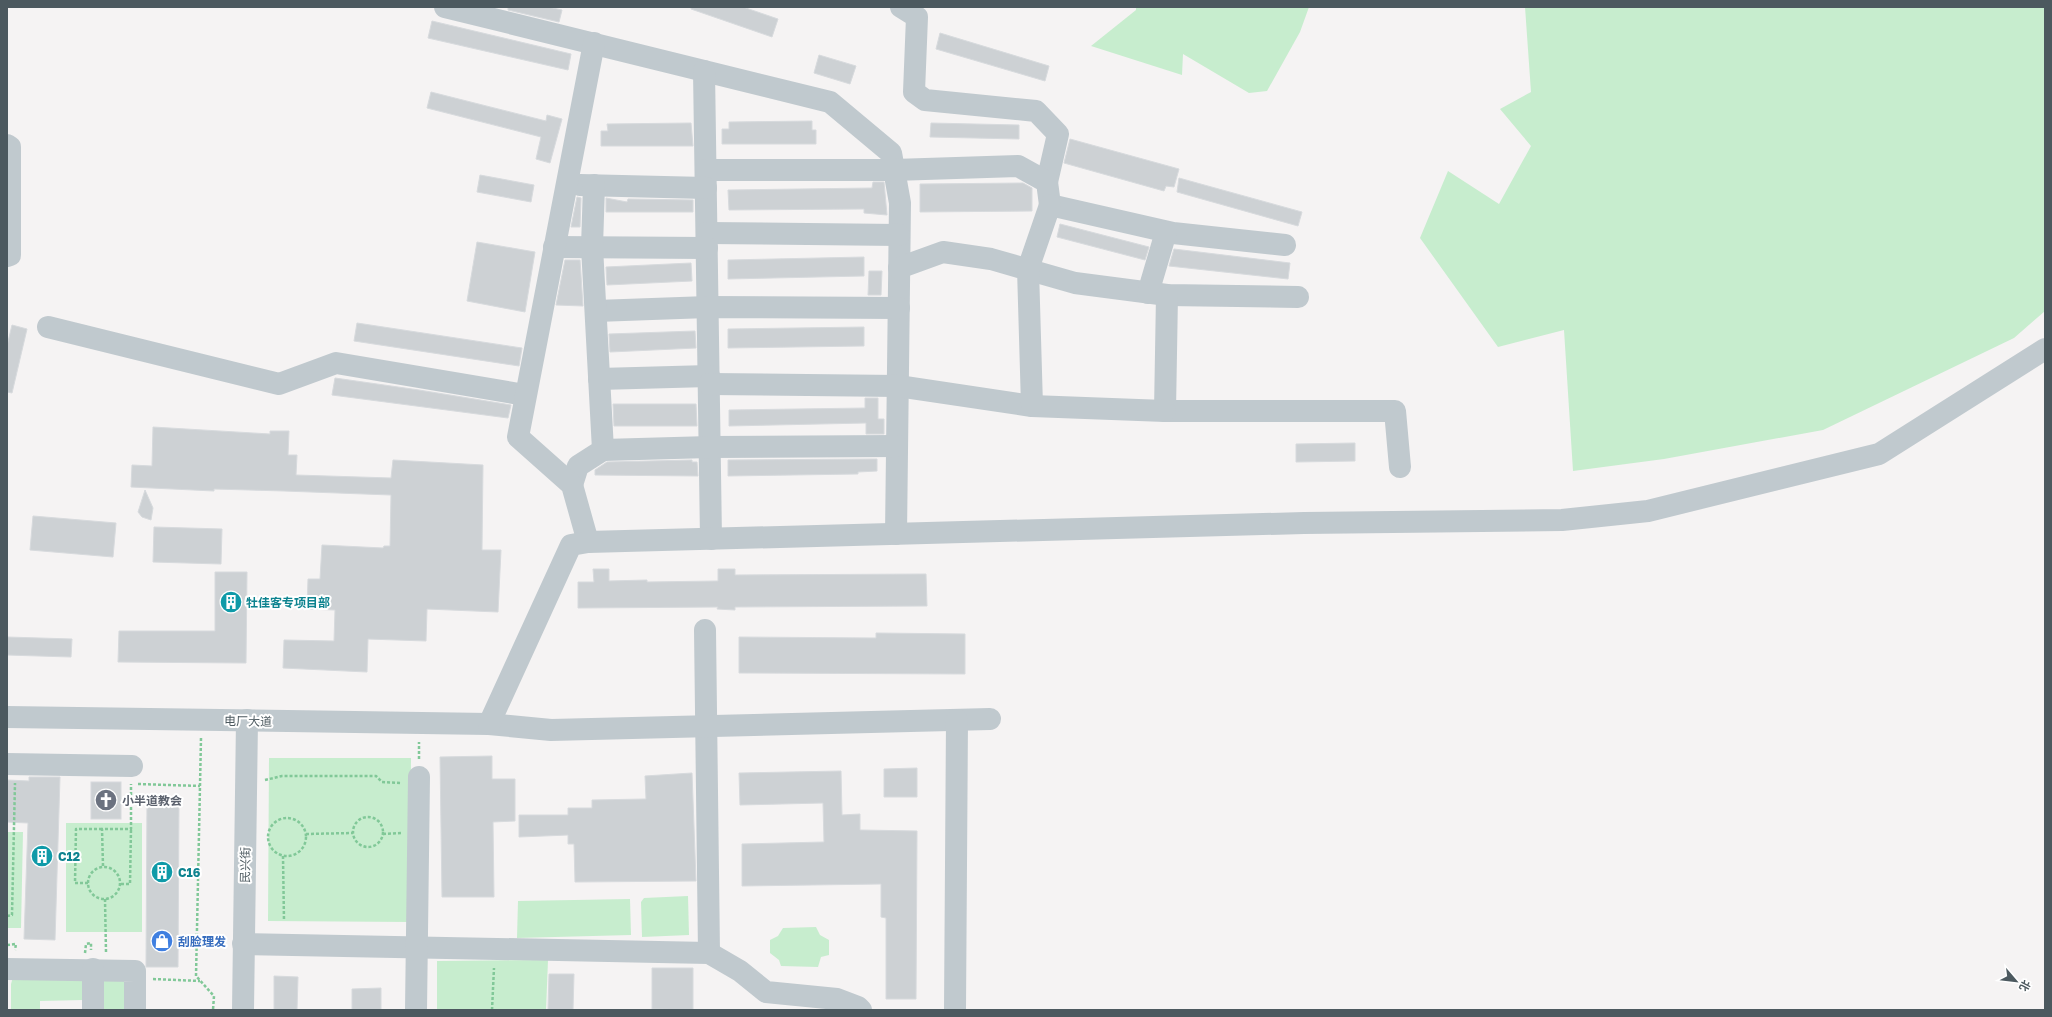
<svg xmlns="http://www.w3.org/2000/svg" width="2052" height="1017" viewBox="0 0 2052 1017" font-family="'Golos Text','Noto Sans SC',sans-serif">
  <rect width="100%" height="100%" fill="#f5f3f3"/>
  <!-- green -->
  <g fill="#c7edce">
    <polygon points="1136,7 1309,7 1300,32 1267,91 1249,93 1183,54 1182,75 1091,46 1136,10"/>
    <polygon points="1525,7 2045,7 2045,311 2014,338 1823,430 1664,459 1573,471 1564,330 1498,347 1420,238 1448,171 1499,204 1531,146 1500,109 1531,92"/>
    <polygon points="269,758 411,758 410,922 268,921"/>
    <rect x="66" y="823" width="76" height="109"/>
    <polygon points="7,832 23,832 21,928 7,928"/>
    <polygon points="688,896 689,935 642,937 641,902 644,898"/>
    <polygon points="630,899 631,935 517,938 518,901"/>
    <polygon points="816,927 820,935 829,940 829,955 821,957 818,967 781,966 779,960 770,953 770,940 778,936 783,928"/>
    <polygon points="548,960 546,1010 437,1010 437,961"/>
    <polygon points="13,977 83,979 83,1000 40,1001 40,1010 11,1010 11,984"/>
    <polygon points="100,978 124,979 124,1010 100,1010"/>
  </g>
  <!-- building -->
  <g fill="#cdd1d4" stroke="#d7dadd">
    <polygon points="508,7 548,7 562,10 559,22 508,10"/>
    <polygon points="691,7 743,7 778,19 772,37 691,9"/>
    <polygon points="432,21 571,54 568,70 428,38"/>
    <polygon points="940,33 1049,66 1045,81 936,49"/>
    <polygon points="819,55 856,66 850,84 814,73"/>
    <polygon points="431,92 546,121 547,115 562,119 550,163 536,159 541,137 427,108"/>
    <polygon points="812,121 812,130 816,130 816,144 722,144 722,129 729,129 729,122"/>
    <polygon points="691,123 693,146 601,146 601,131 608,131 607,124"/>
    <polygon points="931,123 1019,125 1019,139 930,137"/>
    <polygon points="1070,139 1179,169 1174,187 1166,186 1164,191 1064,163"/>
    <polygon points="480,175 534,185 531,202 477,192"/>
    <polygon points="1179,178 1302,212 1298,226 1177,192"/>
    <polygon points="873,182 884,182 887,215 864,213 864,209 729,210 728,190 872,188"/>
    <polygon points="1023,183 1032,188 1032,211 920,212 920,184"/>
    <polygon points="577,197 581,198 580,227 571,227"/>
    <polygon points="606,198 627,202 628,199 693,200 693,212 606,212"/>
    <polygon points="1060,224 1149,247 1145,260 1057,237"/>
    <polygon points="477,242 535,252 525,312 467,301"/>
    <polygon points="1174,249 1290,263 1288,279 1169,266"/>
    <polygon points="864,257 864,276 728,279 728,260"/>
    <polygon points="565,260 580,260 583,306 556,305"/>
    <polygon points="691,263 692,281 607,285 606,267"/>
    <polygon points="869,271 882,271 881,295 868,295"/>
    <polygon points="357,323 522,348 519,366 354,341"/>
    <polygon points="12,325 27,329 12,393 7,392 7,346"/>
    <polygon points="864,327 864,346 728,348 728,329"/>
    <polygon points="695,331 696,348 610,352 609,334"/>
    <polygon points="335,378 419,390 511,405 508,418 332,395"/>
    <polygon points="865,398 878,398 878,419 884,419 884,434 866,434 866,423 729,426 729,410 865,408"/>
    <polygon points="613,404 696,404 697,426 614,426"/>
    <polygon points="153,427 270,434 270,431 289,431 288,455 297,455 296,475 391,478 393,460 483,465 482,550 501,550 498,612 427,609 426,641 368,639 367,672 283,668 284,640 334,641 335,610 307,609 308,579 320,579 322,545 383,548 384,546 390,546 391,495 284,491 214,489 214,491 131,487 132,465 152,466"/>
    <polygon points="1355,443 1355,461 1296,462 1296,444"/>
    <polygon points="877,459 877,471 858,472 858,474 728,476 728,460"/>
    <polygon points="692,460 692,462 697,462 698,476 595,475 595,470 607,462"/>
    <polygon points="145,490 153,508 151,520 142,517 138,512"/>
    <polygon points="33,516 116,523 113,557 30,550"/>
    <polygon points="154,527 222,529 221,564 153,562"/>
    <polygon points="593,569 609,569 609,581 647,580 647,582 718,581 718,569 735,569 735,575 926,574 927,606 735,607 735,610 717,609 718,607 578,608 578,582 594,582"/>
    <polygon points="215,572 247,572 246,663 118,662 119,631 215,631"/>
    <polygon points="876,633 965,634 965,674 739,673 739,637 876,638"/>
    <polygon points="7,637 72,639 71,657 7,655"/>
    <polygon points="492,756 492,779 515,779 515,821 493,822 494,897 442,897 440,757"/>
    <polygon points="917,768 917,797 884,797 884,769"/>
    <polygon points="841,771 842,815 860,814 860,830 917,831 916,999 886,999 886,918 881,917 881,884 742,886 742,844 824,842 823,803 740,805 739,773"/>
    <polygon points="692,773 696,881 575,882 574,844 568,844 568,835 519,837 519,815 568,815 568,808 592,808 592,800 646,799 645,776"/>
    <polygon points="29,777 60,777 55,940 24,939 28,823 7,822 7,780 29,781"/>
    <rect x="91" y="782" width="30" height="37"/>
    <polygon points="147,801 179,801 178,967 146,967 146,965"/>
    <polygon points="652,968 693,968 693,1010 652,1009"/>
    <polygon points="549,974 574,974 573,1010 548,1010"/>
    <polygon points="274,976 298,977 297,1010 274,1010"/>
    <polygon points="381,988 381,1010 352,1010 352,989"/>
  </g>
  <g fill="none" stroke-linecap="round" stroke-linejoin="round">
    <!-- path -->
    <g stroke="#81c898" stroke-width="2.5" stroke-dasharray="3 2" stroke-linecap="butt">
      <polyline points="201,738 196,976 214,996 213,1010"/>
      <polyline points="419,759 419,742"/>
      <polyline points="265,780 282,776 376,776 382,782 401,783"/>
      <polyline points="138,784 200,786"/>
      <circle cx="368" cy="832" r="15"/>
      <circle cx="287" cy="837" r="19"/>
      <polyline points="306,834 353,833"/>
      <polyline points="383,834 401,833"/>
      <polyline points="283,856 284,921"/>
      <polyline points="103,866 102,829 131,829 131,784"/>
      <circle cx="104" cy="883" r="16"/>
      <polyline points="88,883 75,883 76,829 102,829"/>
      <polyline points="121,884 130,884 131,829"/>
      <polyline points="105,899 106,952"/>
      <polyline points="7,916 12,915 15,783"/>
      <polyline points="7,945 16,944 15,950"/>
      <polyline points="85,953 86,944 91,943 91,950"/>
      <polyline points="153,979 200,981"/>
      <polyline points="492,1010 494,968"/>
    </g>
    <!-- minor -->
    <g stroke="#c0c9ce" stroke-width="22">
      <polyline points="445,7 830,102 891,153 900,203 896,534"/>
      <polyline points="901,7 917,17 914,92 925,100 1036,111 1058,134 1047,182"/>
      <polyline points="704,71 711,539"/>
      <polyline points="7,145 10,147 10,255 7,256"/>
      <polyline points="706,170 894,170 1018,166 1047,182 1050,205 1173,233 1285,245"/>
      <polyline points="580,185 706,188"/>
      <polyline points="707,233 899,235"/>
      <polyline points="554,247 707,248"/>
      <polyline points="899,268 943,252 991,259 1075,283 1167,295 1298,297"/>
      <polyline points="1148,293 1166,232"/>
      <polyline points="1167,295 1165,411 1395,411 1400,467"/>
      <polyline points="596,311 708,307 899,308"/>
      <polyline points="48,327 279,384 336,363 525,395"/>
      <polyline points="599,379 709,376"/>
      <polyline points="709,384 898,386 1032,406 1165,411"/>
      <polyline points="1032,406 1028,269 1050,205"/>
      <polyline points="603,450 710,447 897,446"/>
      <polyline points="572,485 578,466 603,450 592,247 594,185"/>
      <polyline points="588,542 572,485 518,437 594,43"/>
      <polyline points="705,630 709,953"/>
      <polyline points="7,717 489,724 551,730 990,719"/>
      <polyline points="489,724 571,545 588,542 1304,523 1562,520 1648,511 1879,454 2045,349"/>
      <polyline points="7,764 132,766"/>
      <polyline points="243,944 709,953 740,971 766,992 837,999 858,1007 861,1010"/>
      <polyline points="7,969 135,971 135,1010"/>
      <polyline points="93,969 93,1010"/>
      <polyline points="243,1010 247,720"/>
      <polyline points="416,1010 419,777"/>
      <polyline points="955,1010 957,720"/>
    </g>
  </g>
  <!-- icons -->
  <defs>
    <g id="building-disc" transform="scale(1.15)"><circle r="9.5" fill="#0f9aa8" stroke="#fff"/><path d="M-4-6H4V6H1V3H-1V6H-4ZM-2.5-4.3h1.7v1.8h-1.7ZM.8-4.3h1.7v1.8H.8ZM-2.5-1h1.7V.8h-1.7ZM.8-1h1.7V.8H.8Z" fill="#fff"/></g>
    <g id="church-disc" transform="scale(1.15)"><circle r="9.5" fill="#6b7280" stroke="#fff"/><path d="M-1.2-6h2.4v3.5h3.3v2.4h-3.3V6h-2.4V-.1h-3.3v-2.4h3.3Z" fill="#fff"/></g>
    <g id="shop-disc" transform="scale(1.15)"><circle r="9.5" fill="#3f7fe0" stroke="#fff"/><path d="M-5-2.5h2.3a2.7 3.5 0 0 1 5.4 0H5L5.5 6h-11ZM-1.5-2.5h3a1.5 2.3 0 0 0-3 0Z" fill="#fff"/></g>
  </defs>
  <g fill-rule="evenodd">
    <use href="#building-disc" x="231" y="602"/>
    <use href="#church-disc" x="106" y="800"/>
    <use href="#building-disc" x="42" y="856"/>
    <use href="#building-disc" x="162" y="872"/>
    <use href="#shop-disc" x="162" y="941"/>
  </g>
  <g text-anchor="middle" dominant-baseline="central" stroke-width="4" stroke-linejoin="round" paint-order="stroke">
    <!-- culture labels -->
    <g font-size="12" font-weight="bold" fill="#0d838f" stroke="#fff" text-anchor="start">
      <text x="246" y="602">牡佳客专项目部</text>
      <text x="58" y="856">C12</text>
      <text x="178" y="872">C16</text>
    </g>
    <!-- street labels -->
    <g font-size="12" fill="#4c595f" stroke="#fff">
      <text transform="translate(248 721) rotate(1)">电厂大道</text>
      <text transform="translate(245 865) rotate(-89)">民兴街</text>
    </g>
    <!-- worship labels -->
    <g font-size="12" font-weight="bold" fill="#5b616d" stroke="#fff" text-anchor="start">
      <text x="122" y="800">小半道教会</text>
    </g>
    <!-- shop labels -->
    <g font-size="12" font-weight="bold" fill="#366cbe" stroke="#fff" text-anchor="start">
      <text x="178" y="941">刮脸理发</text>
    </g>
  </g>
  <!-- border -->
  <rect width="2052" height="1017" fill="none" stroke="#4c595f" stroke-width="16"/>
  <!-- north arrow -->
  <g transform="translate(2016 981) rotate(118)" stroke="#ffffff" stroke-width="3" paint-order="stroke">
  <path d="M0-3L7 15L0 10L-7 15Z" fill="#4c595f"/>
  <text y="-6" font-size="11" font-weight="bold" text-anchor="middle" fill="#4c595f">北</text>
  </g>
</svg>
